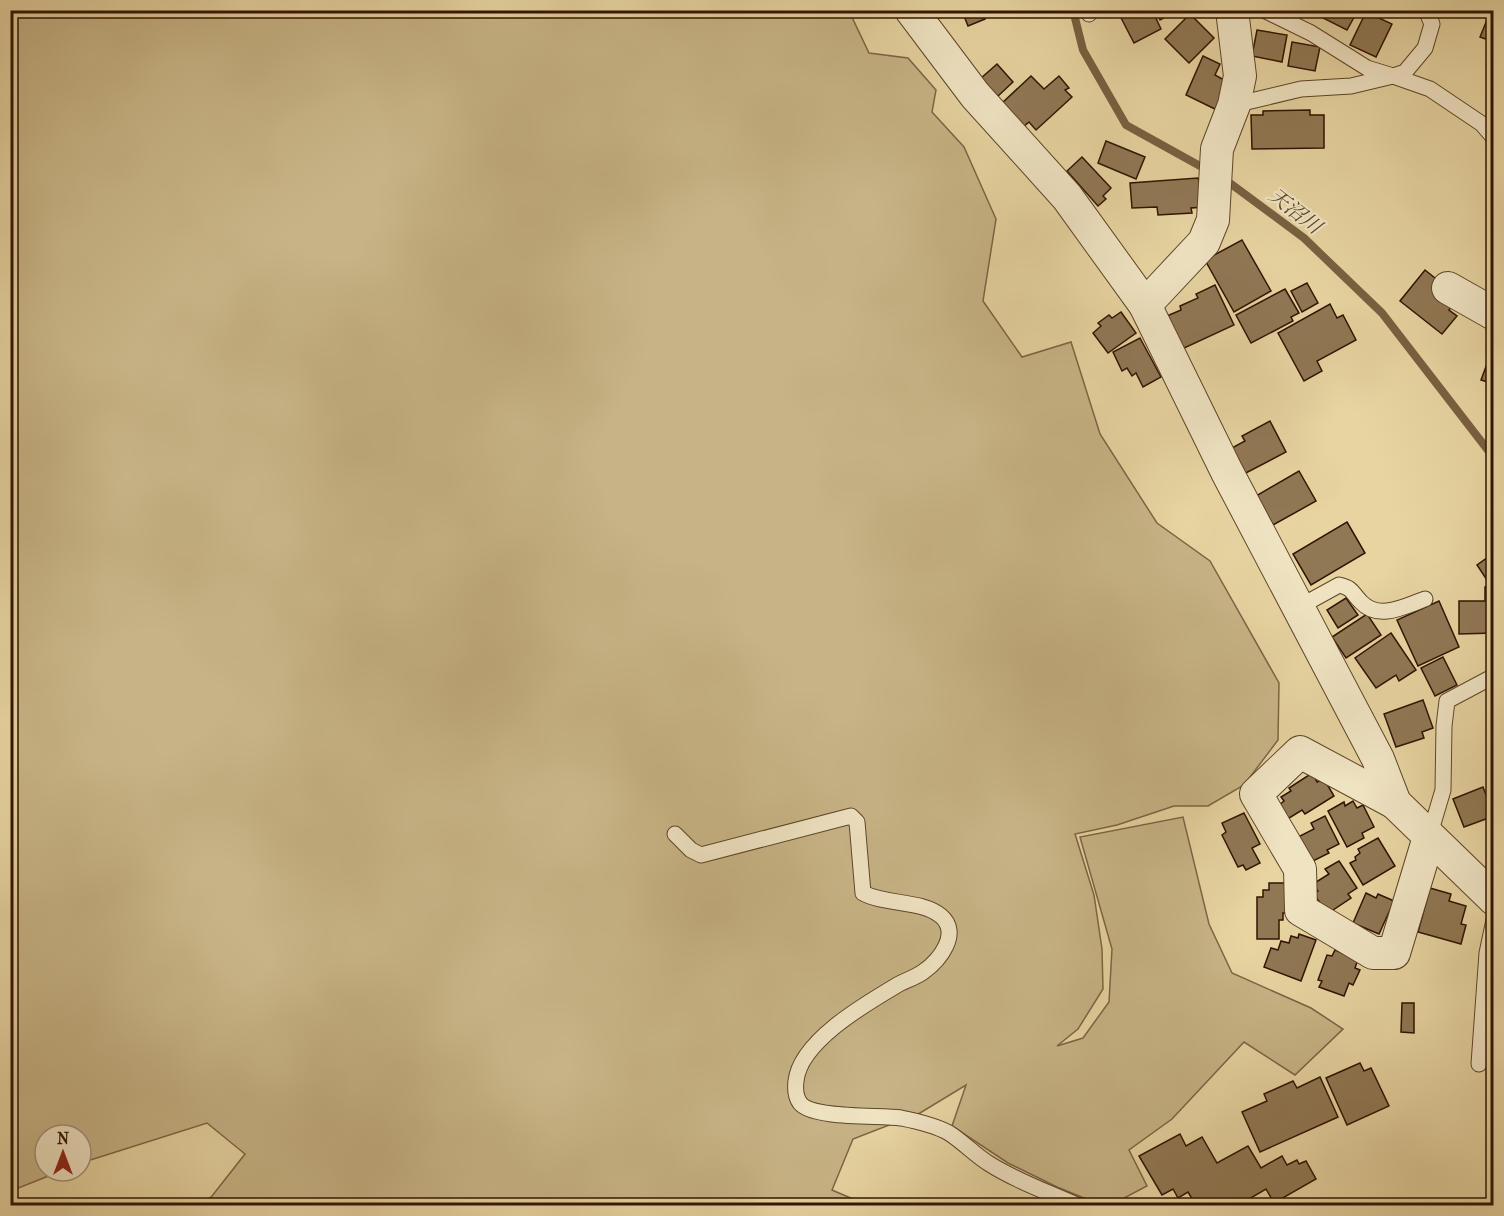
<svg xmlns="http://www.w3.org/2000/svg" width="1504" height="1216" viewBox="0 0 1504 1216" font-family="'IM FELL French Canon','Noto Serif JP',serif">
  <rect width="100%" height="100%" fill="#e6d4a1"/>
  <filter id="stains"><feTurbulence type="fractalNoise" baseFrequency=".00333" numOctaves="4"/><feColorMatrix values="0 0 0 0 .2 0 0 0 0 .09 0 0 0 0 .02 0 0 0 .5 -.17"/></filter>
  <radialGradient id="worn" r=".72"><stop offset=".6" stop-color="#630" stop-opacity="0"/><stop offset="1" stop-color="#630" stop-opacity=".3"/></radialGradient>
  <!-- green -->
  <polygon fill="#c7b486" stroke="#7c6444" stroke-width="1.5" points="11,11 849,11 869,53 908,58 936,90 932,112 964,147 996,219 983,301 1022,357 1071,342 1100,434 1157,523 1210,561 1279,683 1278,740 1244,785 1208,806 1174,806 1117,825 1075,834 1094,895 1102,949 1103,989 1078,1029 1057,1046 1083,1038 1109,1002 1112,949 1080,837 1183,817 1209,924 1232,973 1311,1008 1343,1029 1295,1075 1244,1042 1172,1119 1129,1150 1147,1186 1111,1205 1101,1205 1057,1187 1008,1163 952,1126 966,1085 920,1113 853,1139 832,1190 867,1205 201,1205 212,1196 245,1154 207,1123 81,1163 81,1135 45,1135 45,1171 61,1171 11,1191"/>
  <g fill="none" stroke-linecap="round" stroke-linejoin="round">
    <!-- stream -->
    <g stroke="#796141" stroke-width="8">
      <polyline points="1073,10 1083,50 1126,125 1209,171"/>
      <polyline points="1223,178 1304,238 1382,313 1494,458"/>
    </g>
  </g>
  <!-- building -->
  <g fill="#907854" stroke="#321501" stroke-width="1.5">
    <polygon points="979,10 981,10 985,19 968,26 964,16"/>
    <polygon points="987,10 1023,10 1005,17 1003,13 989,17"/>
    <polygon points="1117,10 1152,10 1161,29 1134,43"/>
    <polygon points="1155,10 1178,10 1160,20"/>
    <polygon points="1319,10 1358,10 1347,30 1317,15"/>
    <polygon points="1491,10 1494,10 1494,42 1480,37"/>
    <polygon points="1366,12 1392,24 1376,57 1350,45"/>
    <polygon points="1190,14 1214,38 1189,63 1165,39"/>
    <polygon points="1257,30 1287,35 1282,62 1252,56"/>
    <polygon points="1292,42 1320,47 1315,71 1288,66"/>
    <polygon points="1203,56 1220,64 1215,75 1224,80 1221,112 1186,95"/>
    <polygon points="997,64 1013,82 997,97 980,79"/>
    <polygon points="1031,76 1044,89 1059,76 1069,88 1065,90 1072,97 1036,130 1029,122 1023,127 1001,104"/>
    <polygon points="1310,110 1310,115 1324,115 1324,148 1252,149 1251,115 1263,115 1263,111"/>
    <polygon points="1106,141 1145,157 1136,179 1098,163"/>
    <polygon points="1082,157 1111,188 1103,196 1106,199 1098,206 1067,171"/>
    <polygon points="1198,178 1206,207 1191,208 1192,213 1158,215 1157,207 1132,208 1130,183"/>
    <polygon points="1242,240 1271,291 1234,312 1205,260"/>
    <polygon points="1425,270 1440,282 1455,302 1449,310 1457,316 1442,334 1400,301"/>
    <polygon points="1307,283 1318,303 1302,312 1291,291"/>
    <polygon points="1215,285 1234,325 1182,349 1167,316 1181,310 1180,306 1198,298 1196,294"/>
    <polygon points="1285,289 1299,313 1291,317 1293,321 1251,343 1236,315"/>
    <polygon points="1330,304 1337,318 1343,315 1356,340 1317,361 1322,371 1304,381 1278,333"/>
    <polygon points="1121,312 1136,333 1108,353 1093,333 1101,326 1098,323 1109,315 1112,318"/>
    <polygon points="1140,338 1161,377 1143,387 1136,373 1132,376 1127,368 1122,371 1113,352"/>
    <polygon points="1494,345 1494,384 1481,380"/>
    <polygon points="1270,421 1286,452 1244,474 1230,449 1245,441 1242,436"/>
    <polygon points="1299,471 1316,501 1273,525 1256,496"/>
    <polygon points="1347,522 1365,553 1311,585 1293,554"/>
    <polygon points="1494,553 1494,576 1487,580 1477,565"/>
    <polygon points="1485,587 1494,587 1494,633 1459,634 1459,601 1485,601"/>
    <polygon points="1346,598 1358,615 1338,628 1327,610"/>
    <polygon points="1439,601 1459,647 1418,666 1397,620"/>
    <polygon points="1367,614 1381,635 1346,658 1332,637"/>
    <polygon points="1391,633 1416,670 1399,681 1396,675 1376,688 1355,658"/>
    <polygon points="1443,657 1457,685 1435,696 1421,668"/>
    <polygon points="1423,700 1433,728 1422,732 1424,738 1396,747 1384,714"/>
    <polygon points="1312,773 1317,782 1324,779 1334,796 1305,814 1302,810 1286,820 1278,806 1284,801 1281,797 1291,791 1289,788"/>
    <polygon points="1483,787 1494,816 1464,827 1453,799"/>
    <polygon points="1353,801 1357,808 1363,805 1374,827 1362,833 1364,838 1347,847 1328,811 1344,802 1345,806"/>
    <polygon points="1244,813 1260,844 1252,848 1260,863 1246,870 1243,865 1238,867 1222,835 1226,832 1222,823"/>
    <polygon points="1325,816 1339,844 1327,850 1329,853 1311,862 1298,837 1314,829 1311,823"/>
    <polygon points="1378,838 1395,866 1363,885 1350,863 1356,860 1355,857 1360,853 1358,849"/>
    <polygon points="1339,861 1357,888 1348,894 1351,898 1327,914 1314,894 1318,891 1313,884 1329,874 1325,869"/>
    <polygon points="1269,883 1289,883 1290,913 1283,913 1283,920 1279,920 1279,939 1257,939 1257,897 1263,897 1263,890 1269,890"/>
    <polygon points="1430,888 1451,894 1449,901 1466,906 1461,924 1466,925 1461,944 1418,932"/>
    <polygon points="1366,893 1376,898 1378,894 1394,901 1379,934 1353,923"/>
    <polygon points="1299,934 1316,940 1301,981 1264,967 1271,948 1278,950 1281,941 1289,943 1291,936 1298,938"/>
    <polygon points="1335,950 1358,959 1355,968 1360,970 1353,985 1349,983 1344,996 1319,987 1322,981 1318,980 1327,955 1332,956"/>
    <polygon points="1402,1003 1414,1003 1414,1033 1401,1032"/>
    <polygon points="1360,1063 1364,1071 1371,1068 1389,1106 1347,1125 1326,1078"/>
    <polygon points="1320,1077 1338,1117 1260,1152 1242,1112 1267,1101 1264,1094 1293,1081 1297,1088"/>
    <polygon points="1180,1134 1186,1146 1202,1137 1217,1163 1248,1146 1261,1168 1282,1156 1287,1165 1297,1160 1299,1164 1306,1161 1316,1179 1274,1203 1266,1189 1237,1206 1187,1206 1194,1202 1188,1192 1178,1198 1173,1189 1162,1195 1139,1156"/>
  </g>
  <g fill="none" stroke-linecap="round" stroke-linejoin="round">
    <!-- service casing -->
    <g stroke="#5f4529" stroke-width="17">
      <g id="service">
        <polyline points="1264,10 1311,33 1367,68 1393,76 1405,72 1425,48 1432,24 1426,10"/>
        <polyline points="1089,14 1092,10"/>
        <polyline points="1234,105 1301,89 1351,86 1393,76 1430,89 1482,124 1494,138"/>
        <path d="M1299 607 1339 585C1353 588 1352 593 1361 602 1379 621 1405 606 1425 599"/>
        <path d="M675 834 691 850 701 855 851 816 857 822 863 893C886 905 922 900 941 916 961 933 940 960 923 972 916 977 907 980 899 984 867 1003 800 1041 796 1081 795 1089 795 1096 800 1103 812 1119 880 1115 901 1118 916 1121 935 1125 949 1133 963 1142 974 1154 988 1163 1016 1181 1048 1192 1079 1206"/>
        <polyline points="1429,837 1443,790 1444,726 1447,701 1494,676"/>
        <polyline points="1479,1064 1487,953 1494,920"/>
      </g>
    </g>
    <!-- minor casing -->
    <g stroke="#5f4529" stroke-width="34">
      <g id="minor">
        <polyline points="911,10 975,95 1067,197 1145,305 1227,472 1378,759 1395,803 1494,899"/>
        <polyline points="1448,288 1494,314"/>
        <polyline points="1145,305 1204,242 1213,220 1217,149 1234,105 1240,76 1232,10"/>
        <polyline points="1395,803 1300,752 1256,794 1300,869 1301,910 1373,953 1394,953 1429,837"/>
      </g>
    </g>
    <!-- service -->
    <use href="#service" stroke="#efe3c2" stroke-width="15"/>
    <!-- minor -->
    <use href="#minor" stroke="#efe3c2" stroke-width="32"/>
  </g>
  <g text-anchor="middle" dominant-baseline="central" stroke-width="4.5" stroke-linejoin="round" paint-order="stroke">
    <!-- water labels -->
    <g font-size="20" font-style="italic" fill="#62472b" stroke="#efe3c2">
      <text transform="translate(1295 211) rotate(38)">天沼川</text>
    </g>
  </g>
  <!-- margin -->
  <rect width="1504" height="1216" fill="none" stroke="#e6d4a1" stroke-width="36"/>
  <rect x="12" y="12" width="1480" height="1192" fill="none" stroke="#321501" stroke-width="3"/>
  <rect x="18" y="18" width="1468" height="1180" fill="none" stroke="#321501" stroke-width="1.5"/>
  <!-- north arrow -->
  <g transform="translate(63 1153)"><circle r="28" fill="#efe3c2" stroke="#a39175" stroke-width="1.5"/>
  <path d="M0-4.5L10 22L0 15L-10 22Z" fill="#8f2418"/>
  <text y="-9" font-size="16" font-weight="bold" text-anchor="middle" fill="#321501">N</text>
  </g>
  <rect width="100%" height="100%" filter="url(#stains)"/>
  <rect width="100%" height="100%" fill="url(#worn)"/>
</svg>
